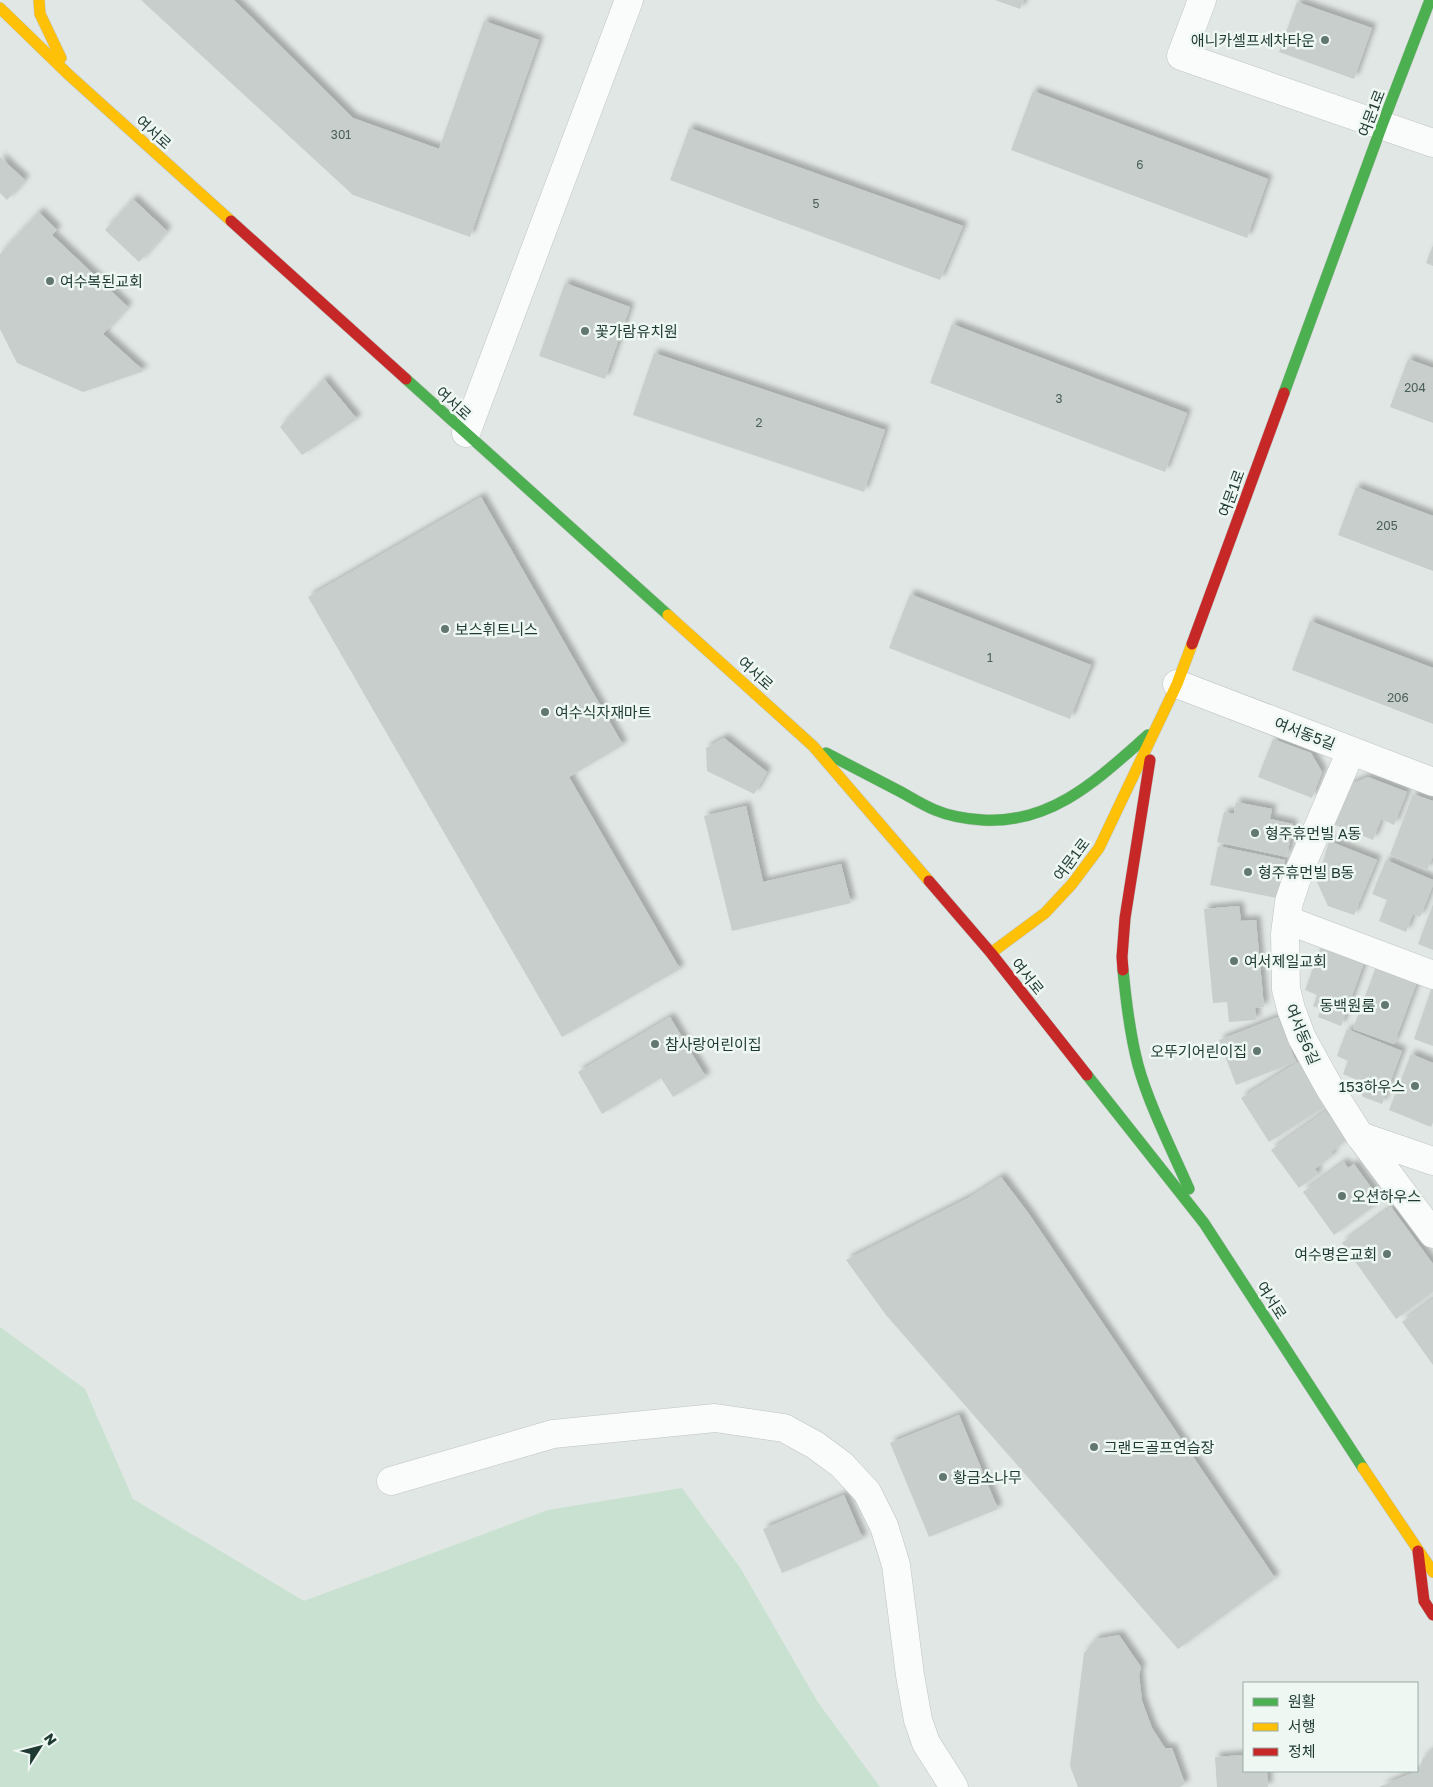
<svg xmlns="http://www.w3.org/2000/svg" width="1433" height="1787" viewBox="0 0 1433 1787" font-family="'Golos Text','Noto Sans KR',sans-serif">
  <defs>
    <filter id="shadow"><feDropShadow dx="4.5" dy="-4.5" stdDeviation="2.5" flood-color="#0004"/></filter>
  </defs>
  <rect width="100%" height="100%" fill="#e1e7e4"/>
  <!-- green -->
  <polygon fill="#c9e1d1" points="0,1327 85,1389 133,1499 304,1601 548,1510 682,1488 741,1569 817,1701 880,1787 0,1787"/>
  <!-- building -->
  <g fill="#c8cecc" filter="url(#shadow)">
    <polygon points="141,0 234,0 353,118 439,149 484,21 539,40 470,237 353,195"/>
    <polygon points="995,0 1024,0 1020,9"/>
    <polygon points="1297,2 1372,28 1354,79 1279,52"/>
    <polygon points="1033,91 1268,179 1247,238 1011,150"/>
    <polygon points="689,128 963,226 940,280 670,180"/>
    <polygon points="0,157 25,180 7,200 0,193"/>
    <polygon points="133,199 167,231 139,262 105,230"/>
    <polygon points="39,212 57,230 52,235 128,307 103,334 144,371 83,392 17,363 0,329 0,254"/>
    <polygon points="1433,245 1433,266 1426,263"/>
    <polygon points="565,283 630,307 605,379 539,356"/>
    <polygon points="952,324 1187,413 1165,472 930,383"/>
    <polygon points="654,353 885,430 864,492 633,415"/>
    <polygon points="1408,359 1433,368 1433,423 1390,407"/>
    <polygon points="324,379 357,419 302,455 280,427"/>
    <polygon points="1356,487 1433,516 1433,571 1338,535"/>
    <polygon points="481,497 623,745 569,777 680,969 562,1037 308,597"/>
    <polygon points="910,594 1091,665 1070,719 889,648"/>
    <polygon points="1310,621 1433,668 1433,724 1292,670"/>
    <polygon points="724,738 767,772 754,794 707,771 706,748"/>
    <polygon points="1273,739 1311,753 1322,772 1312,798 1258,777"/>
    <polygon points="1368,777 1407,792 1394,825 1381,819 1373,840 1333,824 1349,785"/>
    <polygon points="1413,794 1433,801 1433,856 1427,870 1390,855"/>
    <polygon points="1236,802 1272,809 1270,819 1293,824 1287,857 1217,842 1224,812 1234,814"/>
    <polygon points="746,806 763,882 841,864 851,903 732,931 704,816"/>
    <polygon points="1329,841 1377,860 1354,915 1328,906 1317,882"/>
    <polygon points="1218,846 1285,860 1277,898 1210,885"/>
    <polygon points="1386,860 1433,880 1433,885 1420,917 1413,914 1406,932 1379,921 1387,900 1372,894"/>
    <polygon points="1433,904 1433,950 1418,944"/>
    <polygon points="1239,906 1241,921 1256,920 1264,1007 1255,1008 1256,1020 1229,1022 1227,1002 1213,1003 1204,909"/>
    <polygon points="1321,946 1364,963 1341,1026 1318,1017 1321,1009 1313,1006 1317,995 1305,990"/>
    <polygon points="1376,967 1417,982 1394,1044 1353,1029"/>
    <polygon points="1431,990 1433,990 1433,1046 1414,1039"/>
    <polygon points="670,1017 706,1077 673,1097 661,1078 602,1114 578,1072"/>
    <polygon points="1278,1017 1296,1062 1236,1085 1219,1040"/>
    <polygon points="1347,1029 1402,1051 1382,1104 1363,1097 1357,1080 1343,1074 1348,1061 1337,1056"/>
    <polygon points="1411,1054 1433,1063 1433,1122 1431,1127 1389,1110"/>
    <polygon points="1298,1062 1326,1106 1269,1142 1241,1098"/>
    <polygon points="1326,1111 1347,1140 1331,1152 1333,1155 1315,1169 1318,1174 1299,1188 1271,1150"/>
    <polygon points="1344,1162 1348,1168 1354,1164 1381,1201 1334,1235 1303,1192"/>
    <polygon points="1001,1177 1029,1214 1275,1578 1178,1649 886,1315 846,1260 970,1197"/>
    <polygon points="1391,1207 1433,1264 1433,1292 1396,1319 1342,1243"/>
    <polygon points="1433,1299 1433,1365 1402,1322"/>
    <polygon points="959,1415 998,1509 929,1537 890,1443"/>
    <polygon points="844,1495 863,1539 782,1573 763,1529"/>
    <polygon points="1119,1635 1141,1667 1139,1675 1142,1701 1152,1728 1165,1748 1172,1748 1185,1784 1180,1787 1078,1787 1070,1766 1084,1653 1096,1639"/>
    <polygon points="1433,1750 1433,1787 1379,1787 1419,1770 1423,1758"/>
    <polygon points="1244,1755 1244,1771 1267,1771 1268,1787 1217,1787 1215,1757"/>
  </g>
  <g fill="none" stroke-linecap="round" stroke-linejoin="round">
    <!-- street casing -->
    <g stroke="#bec4c1" stroke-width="29">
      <g id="street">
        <polyline points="1202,0 1181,56 1433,143"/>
        <polyline points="466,433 629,0"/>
        <polyline points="1177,684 1433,782"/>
        <polyline points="1351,751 1300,869 1289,902 1285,934 1286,989 1291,1009 1302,1038 1329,1087 1360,1136 1433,1234"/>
        <polyline points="1287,920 1433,975"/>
        <polyline points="1360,1136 1433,1161"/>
        <polyline points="391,1481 553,1434 715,1418 784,1428 815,1445 842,1465 867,1492 884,1526 896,1565 910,1675 918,1720 926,1743 954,1787"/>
      </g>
    </g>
    <!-- fast casing -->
    <g stroke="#bdc5c2" stroke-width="12">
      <g id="fast">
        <polyline points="406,379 668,615"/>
        <polyline points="1284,393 1382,125 1430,0"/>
        <path d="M826 753C851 766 876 779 901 792 912 798 923 805 935 810 949 816 967 819 983 820 1053 824 1099 778 1148 735"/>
        <path d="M1123 970C1126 1001 1130 1035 1138 1065 1149 1105 1172 1150 1189 1189"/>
        <polyline points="1087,1075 1204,1223 1363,1468"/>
      </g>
    </g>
    <!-- slow casing -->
    <g stroke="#bdc5c2" stroke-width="12">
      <g id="slow">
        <polyline points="39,0 40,14 61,58"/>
        <polyline points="0,8 69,75 231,221"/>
        <polyline points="668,615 813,746 929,881"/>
        <polyline points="991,953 1045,913 1072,884 1099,848 1177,684 1192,644"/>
        <polyline points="1363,1468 1433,1572"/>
      </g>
    </g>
    <!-- jam casing -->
    <g stroke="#bdc5c2" stroke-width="12">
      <g id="jam">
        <polyline points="231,221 406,379"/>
        <polyline points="1192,644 1284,393"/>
        <polyline points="929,881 991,953 1087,1075"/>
        <polyline points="1123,970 1122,957 1125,918 1150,760"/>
        <polyline points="1418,1551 1424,1601 1433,1615"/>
      </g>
    </g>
    <!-- street -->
    <use href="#street" stroke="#fafbfb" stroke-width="28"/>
    <!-- fast -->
    <use href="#fast" stroke="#4caf50" stroke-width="11"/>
    <!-- slow -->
    <use href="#slow" stroke="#ffc107" stroke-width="11"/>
    <!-- jam -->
    <use href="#jam" stroke="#c62828" stroke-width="11"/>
  </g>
  <!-- markers -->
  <g fill="#637771" stroke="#eef7f2" stroke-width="2">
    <circle cx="1325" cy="40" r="5"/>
    <circle cx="50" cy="281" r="5"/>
    <circle cx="585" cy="331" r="5"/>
    <circle cx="445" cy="629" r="5"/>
    <circle cx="545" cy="712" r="5"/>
    <circle cx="1255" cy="833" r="5"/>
    <circle cx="1248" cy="872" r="5"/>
    <circle cx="1234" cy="961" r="5"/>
    <circle cx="1385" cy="1005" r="5"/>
    <circle cx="655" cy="1044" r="5"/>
    <circle cx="1257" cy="1051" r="5"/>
    <circle cx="1415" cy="1086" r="5"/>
    <circle cx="1342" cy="1196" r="5"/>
    <circle cx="1387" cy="1254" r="5"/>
    <circle cx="1094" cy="1447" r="5"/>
    <circle cx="943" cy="1477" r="5"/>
  </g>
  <g text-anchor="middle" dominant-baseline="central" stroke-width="5" stroke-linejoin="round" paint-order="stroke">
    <!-- number labels -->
    <g font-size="12" fill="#4a605a">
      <text x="341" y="134">301</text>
      <text x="1140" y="164">6</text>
      <text x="816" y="203">5</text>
      <text x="1415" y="387">204</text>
      <text x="1059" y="398">3</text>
      <text x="759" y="422">2</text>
      <text x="1387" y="525">205</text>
      <text x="990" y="657">1</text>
      <text x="1398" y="697">206</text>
    </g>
    <!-- poi labels -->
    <g font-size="15" fill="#1f3a33" stroke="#eef7f2" text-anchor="start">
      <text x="1315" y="40" text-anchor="end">애니카셀프세차타운</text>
      <text x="60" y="281">여수복된교회</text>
      <text x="595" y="331">꽃가람유치원</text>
      <text x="455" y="629">보스휘트니스</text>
      <text x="555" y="712">여수식자재마트</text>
      <text x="1265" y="833">형주휴먼빌 A동</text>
      <text x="1258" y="872">형주휴먼빌 B동</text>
      <text x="1244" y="961">여서제일교회</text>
      <text x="1375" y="1005" text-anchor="end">동백원룸</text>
      <text x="665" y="1044">참사랑어린이집</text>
      <text x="1247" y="1051" text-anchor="end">오뚜기어린이집</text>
      <text x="1405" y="1086" text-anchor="end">153하우스</text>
      <text x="1352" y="1196">오션하우스</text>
      <text x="1377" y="1254" text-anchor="end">여수명은교회</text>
      <text x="1104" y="1447">그랜드골프연습장</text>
      <text x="953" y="1477">황금소나무</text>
    </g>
    <!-- street labels -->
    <g font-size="15" fill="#1f3a33" stroke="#eef7f2">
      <text transform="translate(1371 113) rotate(-69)">여문1로</text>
      <text transform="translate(154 132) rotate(42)">여서로</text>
      <text transform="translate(454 403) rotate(42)">여서로</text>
      <text transform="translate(1231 493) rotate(-70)">여문1로</text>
      <text transform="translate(756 673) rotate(42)">여서로</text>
      <text transform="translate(1305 733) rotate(21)">여서동5길</text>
      <text transform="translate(1071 859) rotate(-53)">여문1로</text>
      <text transform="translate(1028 976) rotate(51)">여서로</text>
      <text transform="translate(1303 1034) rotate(67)">여서동6길</text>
      <text transform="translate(1272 1300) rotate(57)">여서로</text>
    </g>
  </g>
  <!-- legend -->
  <rect x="1243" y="1682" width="175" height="90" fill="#eef7f2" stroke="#9baba6"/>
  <rect x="1253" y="1698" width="25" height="8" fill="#4caf50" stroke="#9baba6"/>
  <text x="1288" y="1707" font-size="15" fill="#1f3a33">원활</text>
  <rect x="1253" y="1723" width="25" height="8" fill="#ffc107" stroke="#9baba6"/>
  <text x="1288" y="1732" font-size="15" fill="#1f3a33">서행</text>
  <rect x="1253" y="1748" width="25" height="8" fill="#c62828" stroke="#9baba6"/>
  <text x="1288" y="1757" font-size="15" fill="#1f3a33">정체</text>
  <!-- north arrow -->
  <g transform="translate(40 1747) rotate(54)" stroke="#eef7f2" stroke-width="4" paint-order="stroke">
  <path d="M0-4L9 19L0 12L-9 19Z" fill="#1f3a33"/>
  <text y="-8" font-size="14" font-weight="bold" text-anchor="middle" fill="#1f3a33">N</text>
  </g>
</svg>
